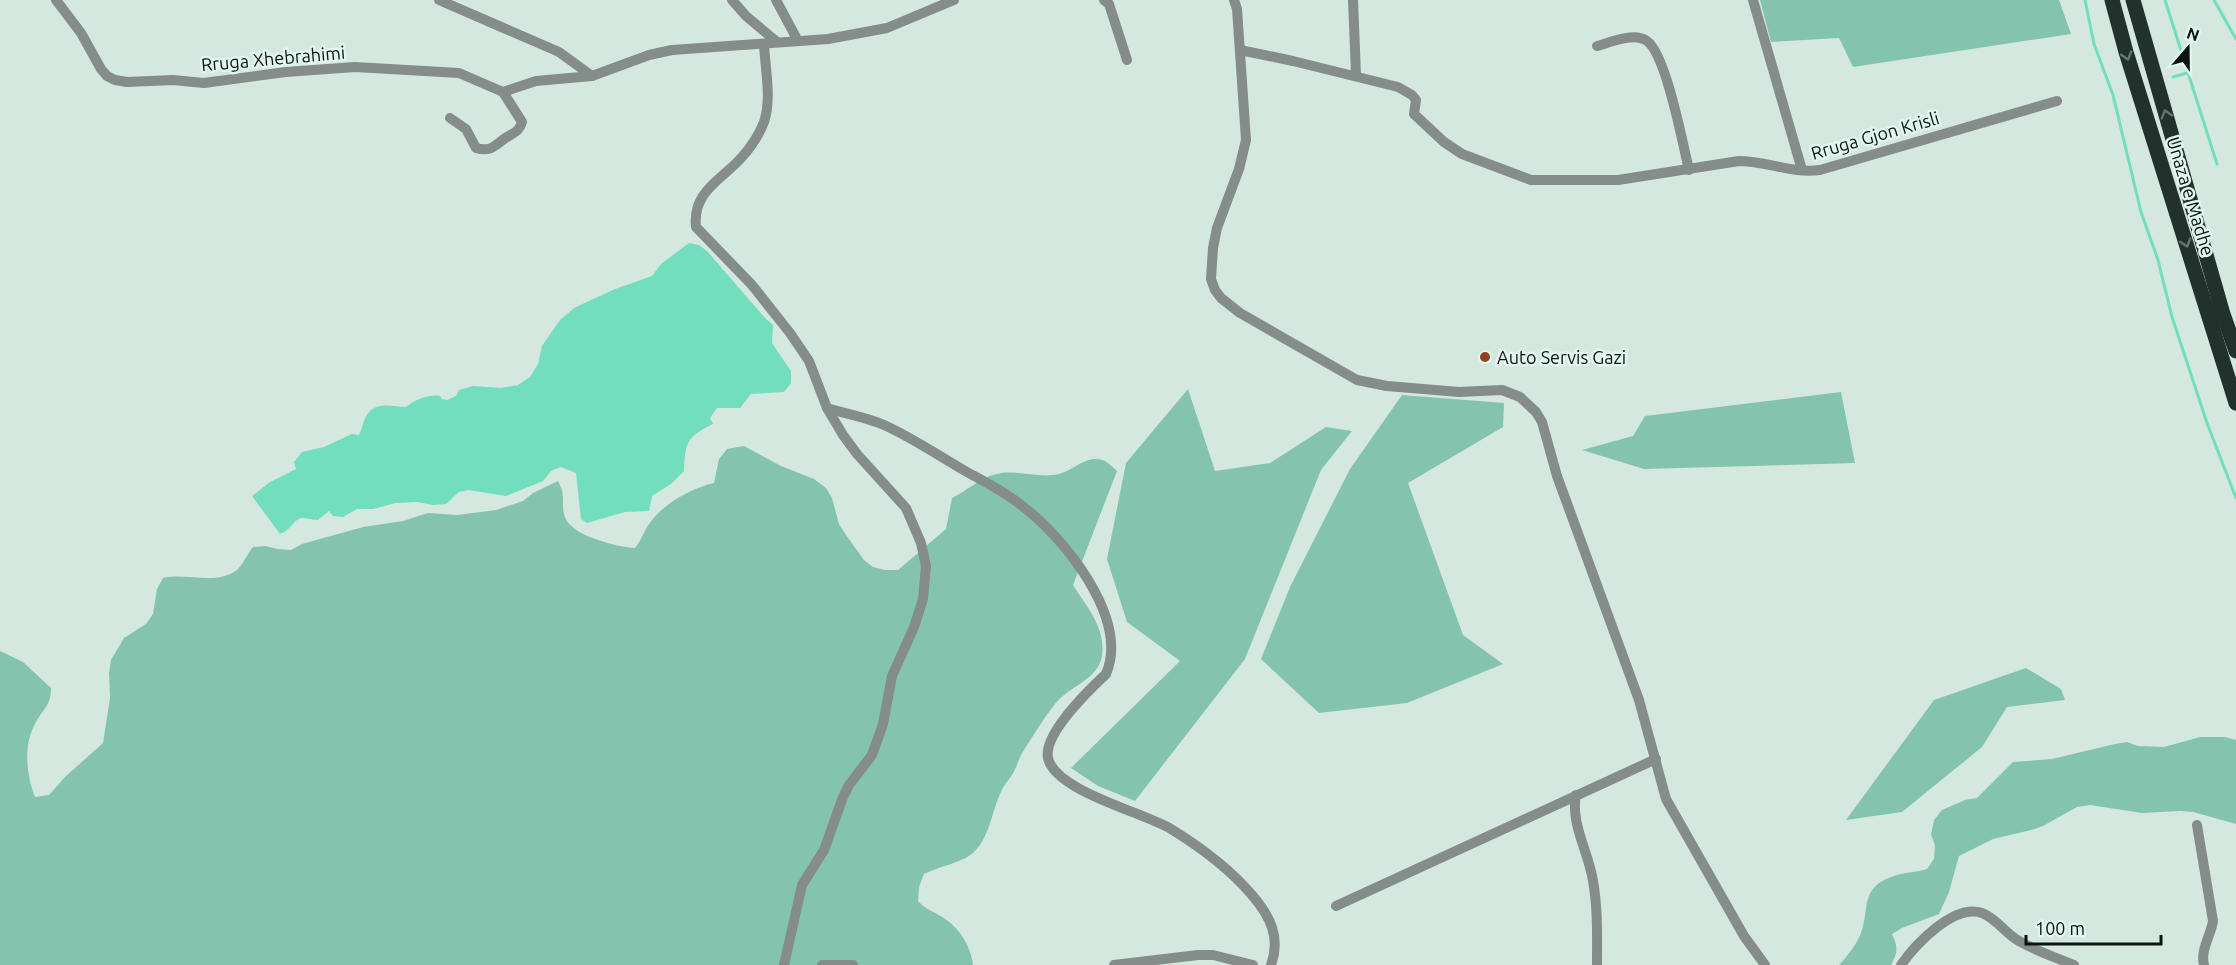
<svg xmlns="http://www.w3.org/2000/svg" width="2236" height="965" viewBox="0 0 2236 965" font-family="Ubuntu,sans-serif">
  <rect width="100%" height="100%" fill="#d4e8e0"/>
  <!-- green -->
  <g fill="#84c4af">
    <polygon points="1760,0 2059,0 2071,34 1853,67 1839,38 1771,42"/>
    <polygon points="1188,389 1215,471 1270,463 1326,427 1352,431 1321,470 1245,659 1135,801 1098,786 1071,768 1180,661 1127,622 1107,559 1126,463"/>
    <polygon points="1841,392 1855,463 1644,469 1582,450 1633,436 1645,416"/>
    <polygon points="1402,395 1504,403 1503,427 1408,483 1463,635 1503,664 1407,703 1319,713 1261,659 1290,587 1350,469"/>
    <path d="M744 446 781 466 814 479 826 488 832 498 839 524 846 535 864 560 873 567 885 570H898L946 529 952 498C967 491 981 477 997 474 1017 469 1038 479 1059 474 1070 471 1081 461 1093 459 1104 458 1110 464 1117 471L1073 585C1087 607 1106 628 1102 656 1098 680 1069 686 1055 704 1044 718 1034 734 1024 750 1019 757 1017 767 1012 775 1008 781 1003 786 1000 794 992 812 989 838 974 852 964 862 938 867 924 874L919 887 918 901C925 909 933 911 942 917 959 927 971 946 973 965H0V651L23 662 51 688C51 705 44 708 36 722 23 744 26 774 35 797L49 795 65 777 103 743 110 698 109 673 111 660 124 638 146 624 153 614 157 589 163 578C186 572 215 586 237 570 242 566 248 553 253 547L265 546 278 549 291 550 302 544 363 527 403 521 428 513 457 515 496 510 523 501 533 493 558 481C567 498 560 502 565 517 571 536 618 547 635 548 640 542 643 534 647 527 661 505 689 489 714 483L719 459 727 449Z"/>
    <polygon points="2026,668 2061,689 2065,700 2007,707 1982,747 1902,812 1846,820 1934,700"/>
    <path d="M2200 737H2225L2236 740V824L2193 812 2180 811 2142 813 2090 805 2077 807 2043 826 2031 830 1993 839 1959 856 1949 892 1939 914 1902 928 1892 934C1898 946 1898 953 1891 965H1839C1848 955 1858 943 1862 930 1869 908 1861 888 1891 877 1902 872 1915 873 1927 869L1934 859 1935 846 1931 834 1934 820 1942 810 1965 800 1977 798 2013 762 2052 759 2115 744 2127 742 2138 746 2164 747Z"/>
  </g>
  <!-- water -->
  <path fill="#72debd" d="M689 243 699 245 707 251 765 318 773 325 772 343 791 371V383L784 392 751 394 740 408H717L710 418 713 424C687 437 685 442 684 471L671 484 652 496 649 511 625 512 587 523 581 519 576 473 561 467 551 471 543 481 506 496 468 490 459 492 446 504 433 505 417 502 396 503 373 509H357L343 517 333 516 329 511 318 520C313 520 306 518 301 518 293 520 290 531 280 534L252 496 270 482 296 469 294 462 302 452 324 447 352 434 359 435C362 429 363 422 366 416 375 401 391 406 406 407 415 400 428 394 440 396L442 399 447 400 456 396 459 390 473 386 501 388 518 385 530 377 538 364 542 346 560 320 574 308 615 289 652 276 661 264Z"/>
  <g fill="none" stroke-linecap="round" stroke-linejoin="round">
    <!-- stream -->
    <g stroke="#72debd" stroke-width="3">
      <polyline points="2085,0 2094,44 2113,95 2141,212 2158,260 2172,317 2207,423 2236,498"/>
      <polyline points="2165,0 2217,164"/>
      <polyline points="2214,0 2236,39"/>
      <polyline points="2173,77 2187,73"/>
    </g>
    <!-- minor -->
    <g stroke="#858d8a" stroke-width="10">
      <polyline points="56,0 81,33 101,69 107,76 115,80 127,82 173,80 204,83 286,72 355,67 459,73 503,92 536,81 592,76 649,55 672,50 828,39 887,28 954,0"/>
      <polyline points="439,0 559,52 592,76"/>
      <polyline points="732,0 746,16 777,42"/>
      <polyline points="776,0 798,41"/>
      <polyline points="1104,0 1109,4 1127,60"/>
      <polyline points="1234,0 1237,9 1246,140 1239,169 1217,228 1213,248 1211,279 1215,290 1221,298 1240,313 1357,380 1387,386 1459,392 1502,390 1520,397 1536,412 1542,422 1557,476 1639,700 1666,799 1744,936 1765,965"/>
      <polyline points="1353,0 1356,75"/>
      <polyline points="1753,0 1802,170"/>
      <path d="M764 44C765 68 772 99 764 122 759 135 751 147 742 157 722 180 692 191 696 227L752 285 790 333 809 361 827 408 843 435 857 454 906 508 921 543 926 566 923 599 914 627 892 676 883 724 872 755 849 785 843 797 824 850 802 885 784 965"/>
      <path d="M1597 46C1611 42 1634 32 1647 41 1666 54 1683 145 1689 170"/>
      <path d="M1240 50 1293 61 1398 87 1412 95 1416 100 1414 114 1444 142 1462 154 1531 180H1618L1739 161C1767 161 1792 174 1820 170L2057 101"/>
      <path d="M450 118 466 129 476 148C489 152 494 147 504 139 512 133 519 133 522 122L503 92"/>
      <path d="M827 408C846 414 866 417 884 425 913 438 939 456 967 472 985 482 1005 492 1021 505 1063 536 1130 618 1106 674 1090 689 1043 734 1048 758 1055 791 1143 812 1171 829 1202 848 1229 868 1252 895 1270 916 1281 937 1271 965"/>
      <path d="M1576 795C1570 823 1589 853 1593 881 1598 909 1597 937 1597 965"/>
      <path d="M2197 825 2213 921C2211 935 2200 950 2204 965"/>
      <polyline points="1336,906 1656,759"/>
      <polyline points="822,965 853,965"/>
      <polyline points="1114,965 1198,955 1213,955 1253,965"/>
      <path d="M1901 965C1915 945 1954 903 1982 913 1996 918 2006 934 2019 941 2036 951 2055 957 2074 965"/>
    </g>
    <!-- highway -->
    <g stroke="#22312c" stroke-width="15">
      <polyline points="2112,0 2126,52 2236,403"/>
      <polyline points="2133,0 2223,314 2236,351"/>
    </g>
  </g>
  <!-- one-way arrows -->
  <defs><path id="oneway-chevron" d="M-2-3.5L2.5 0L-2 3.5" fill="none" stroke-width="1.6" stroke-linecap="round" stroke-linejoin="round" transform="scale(1.5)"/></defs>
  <g stroke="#657670">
    <use href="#oneway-chevron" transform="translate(2127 56) rotate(73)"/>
    <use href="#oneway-chevron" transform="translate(2166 114) rotate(-107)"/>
    <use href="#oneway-chevron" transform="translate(2186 243) rotate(73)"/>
  </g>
  <!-- markers -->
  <circle fill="#8c4423" stroke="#e2f5ee" stroke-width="2" cx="1485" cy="357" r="6"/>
  <g text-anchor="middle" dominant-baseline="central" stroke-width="5" stroke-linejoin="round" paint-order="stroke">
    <!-- street labels -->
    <g font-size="18" fill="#0c1310" stroke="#e2f5ee">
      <text transform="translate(273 58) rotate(-5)">Rruga Xhebrahimi</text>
      <text transform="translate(1875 135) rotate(-16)">Rruga Gjon Krisli</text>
      <text transform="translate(2191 196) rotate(73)">Unaza e Madhe</text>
    </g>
    <!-- poi labels -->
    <g font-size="18" fill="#0c1310" stroke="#e2f5ee" text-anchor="start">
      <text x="1497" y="357">Auto Servis Gazi</text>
    </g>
  </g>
  <!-- north arrow -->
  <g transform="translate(2188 48) rotate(20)" stroke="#e2f5ee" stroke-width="4.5" paint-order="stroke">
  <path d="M0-4.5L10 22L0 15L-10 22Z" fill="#0c1310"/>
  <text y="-9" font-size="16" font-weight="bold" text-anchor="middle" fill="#0c1310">N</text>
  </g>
  <!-- scale -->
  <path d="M2026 935v9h135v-9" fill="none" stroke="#0c1310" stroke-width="3"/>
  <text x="2035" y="935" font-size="18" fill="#0c1310" stroke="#e2f5ee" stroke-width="4.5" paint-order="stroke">100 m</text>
</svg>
